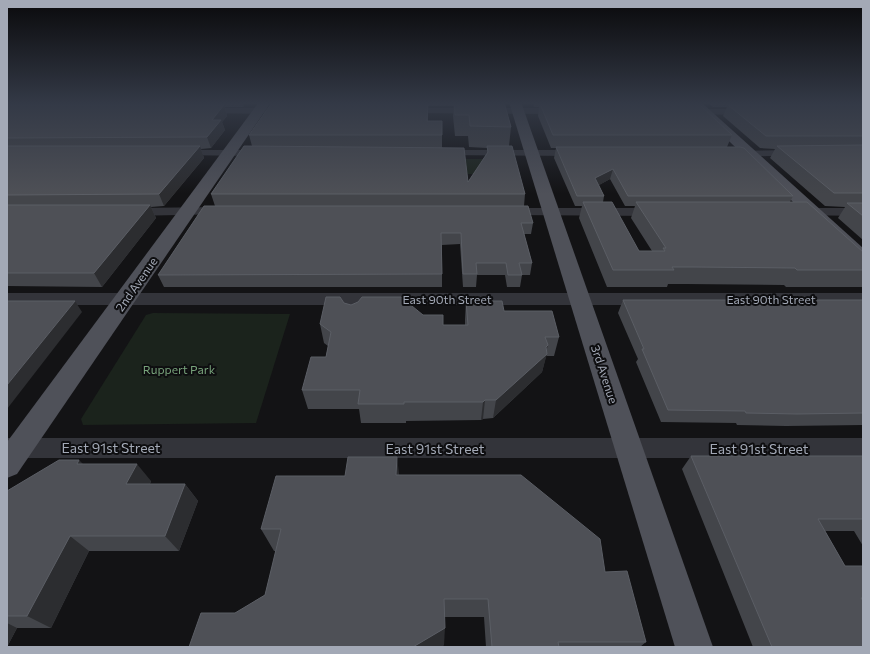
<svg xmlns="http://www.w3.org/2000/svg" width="870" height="654" viewBox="0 0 870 654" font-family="Commissioner,sans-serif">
  <rect width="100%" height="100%" fill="#131315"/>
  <!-- green -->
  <g fill="#1b231c">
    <polygon points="465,159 485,159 479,174 467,174"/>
    <polygon points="153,313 290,314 256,423 83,425 81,419 146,315"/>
  </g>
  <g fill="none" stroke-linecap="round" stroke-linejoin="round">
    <!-- minor -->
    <g fill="#33343a" fill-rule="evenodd">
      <polygon points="202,108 290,108 295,111 290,114 199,113 197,111"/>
      <polygon points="404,108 562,108 567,111 562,114 401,113 399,111 401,109"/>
      <polygon points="688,109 748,109 753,112 748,115 685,114 683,112"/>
      <polygon points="178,150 264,150 268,151 270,153 268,155 264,156 174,155 172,153 174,151"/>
      <polygon points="440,150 578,150 582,151 584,153 582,155 578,156 436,155 434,153 436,151"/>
      <polygon points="796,150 800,151 802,153 800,155 734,157 730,156 728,154 730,152 734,151"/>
      <polygon points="224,207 229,208 231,211 229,214 130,216 125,215 123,212 125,209 130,208"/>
      <polygon points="506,208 656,208 661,209 663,212 661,215 656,216 501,215 499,212 501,209"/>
      <polygon points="798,208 863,208 863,216 793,215 791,212 793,209"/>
      <rect x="7" y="293" width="856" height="12"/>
      <rect x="7" y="438" width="856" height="20"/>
    </g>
    <!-- major -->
    <g fill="#4f5159" fill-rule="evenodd">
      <polygon points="259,102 271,102 17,474 7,478 7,442"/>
      <polygon points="509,102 521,102 713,647 675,647"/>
      <polygon points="688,102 701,102 863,248 863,264 856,262"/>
    </g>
  </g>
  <!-- wall -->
  <g fill="#43454a" fill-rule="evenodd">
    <polygon points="7,102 247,102 243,107 225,107 227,116 222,122 225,130 211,148 201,149 204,158 164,206 151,207 156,218 102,287 7,286"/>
    <path d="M284 102H504L511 127 509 146 525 194 524 206 533 223 531 234H524L532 263 530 275H522L520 287H507L505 275H477L476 287H463L460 244 442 245V287H164L158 275 215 206 211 194 252 146 249 135 285 104ZM428 106H454L453 116 455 136H468L469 147 487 148V154L468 182 442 147V135L428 121Z"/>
    <path d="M532 102H687L686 104 732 135 727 147 793 196 790 202 863 252V287H786L784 285 686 284H668L667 287H607L579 218 582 206H575L554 158 556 148H551L538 116 539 107H534ZM610 179 625 206H635L631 218 652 251H639L603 202 604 196 599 185Z"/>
    <polygon points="707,102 862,102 861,105 863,105 863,240 838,218 845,207 825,206 770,158 775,149 760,148 723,116 727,107 713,107"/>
    <polygon points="623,300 863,300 863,425 786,426 737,425 736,423 661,422 636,362 638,359 618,313"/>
    <polygon points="466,301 504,311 559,337 554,356 546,356 542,372 493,418 483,419 481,420 406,421 406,423 361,423 359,409 308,409 302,390 326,357 328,346 324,343 320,324 344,303 351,305 423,315 443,325 465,325 465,319"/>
    <polygon points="691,456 863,456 863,546 854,531 825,531 845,566 863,566 863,647 753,647 682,469"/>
    <polygon points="83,464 151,481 150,484 185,484 198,501 179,551 89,551 51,628 17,628 7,647 7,491"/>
    <polygon points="399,475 605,572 646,642 640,647 486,647 484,617 444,617 444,645 441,647 189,647 235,613 265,595 276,551 274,551 261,529"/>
  </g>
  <!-- shaded-wall -->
  <g fill="#2c2d30">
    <polygon points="242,102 247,102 243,107"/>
    <polygon points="224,105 227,116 222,122 225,130 211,148 207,137 212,120"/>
    <polygon points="200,146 204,158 164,206 159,194"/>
    <polygon points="613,169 610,179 592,189 595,178"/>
    <polygon points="150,205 156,218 102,287 94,273"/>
    <polygon points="75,301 82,312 7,409 7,385"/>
    <polygon points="548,345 545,355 547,354 542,372 493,418 496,400"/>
    <polygon points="485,400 483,419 481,420 483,402"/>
    <polygon points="397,457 400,482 396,475"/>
    <polygon points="79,460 96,477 77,464"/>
    <polygon points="137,464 151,481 142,501 126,484"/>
    <polygon points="185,484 198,501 179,551 165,536"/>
    <polygon points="70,536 89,551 51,628 27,616"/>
    <polygon points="7,623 17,628 7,647"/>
    <polygon points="445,628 444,645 441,647 413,647"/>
  </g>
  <!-- building -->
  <g fill="#4e5056" stroke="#5b5e65">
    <polygon points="454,102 504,102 511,127 470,126 469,115 455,115"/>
    <polygon points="428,103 427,121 442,121 442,135 249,135 271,104"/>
    <polygon points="540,104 699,104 732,135 553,135"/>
    <polygon points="7,105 224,105 212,120 221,120 207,137 7,138"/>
    <polygon points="728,105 863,105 863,136 766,136"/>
    <polygon points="863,145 863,193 834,193 777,146"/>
    <polygon points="7,146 200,146 159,194 7,195"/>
    <polygon points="244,146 464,148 468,182 488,152 487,146 512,146 525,194 211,194"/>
    <polygon points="556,147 740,147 744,148 793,196 628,196 613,169 595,178 604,196 577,196"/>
    <polygon points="583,202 612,202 639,251 665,251 663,248 666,248 636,202 807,202 863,252 863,270 797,270 795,268 694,267 672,267 674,270 613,270"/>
    <polygon points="847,203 863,203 863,216"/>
    <polygon points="7,205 150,205 94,273 7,273"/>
    <polygon points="204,206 528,206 533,223 521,223 532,263 519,263 522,275 508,275 506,263 476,263 477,274 463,274 461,233 441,233 442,274 158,275"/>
    <polygon points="326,297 340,297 344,303 351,305 358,302 362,297 401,297 423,315 443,315 443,325 468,325 466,301 502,301 504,311 552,311 559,337 545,337 548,345 546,347 547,354 496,400 485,400 483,402 404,402 404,404 358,404 360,390 302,390 311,357 326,357 331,332 320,324"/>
    <polygon points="623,300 863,300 863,413 797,414 746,413 745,411 668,410 642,349 644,349"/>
    <polygon points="7,301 75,301 7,385"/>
    <polygon points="691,456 863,456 863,519 818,519 845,566 863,566 863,598 861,598 863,601 863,647 772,647"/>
    <polygon points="348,457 397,457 396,475 521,475 600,539 605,572 627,571 646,642 558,642 559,647 492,647 488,599 444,599 445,628 413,647 189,647 201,613 235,613 265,595 281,529 261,529 276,476 345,476"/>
    <polygon points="59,460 79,460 77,464 137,464 126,484 185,484 165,536 70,536 27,616 7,616 7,491"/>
  </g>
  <!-- sky -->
  <linearGradient id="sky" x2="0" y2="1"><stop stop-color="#0a0a0c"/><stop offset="0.53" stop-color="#333946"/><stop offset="1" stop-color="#333946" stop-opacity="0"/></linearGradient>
  <rect width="870" height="194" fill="url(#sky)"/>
  <g text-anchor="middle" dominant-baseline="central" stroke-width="4" stroke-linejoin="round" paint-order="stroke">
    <!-- street labels -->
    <g font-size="12" fill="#a3a9b6" stroke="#0e0e10">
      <text transform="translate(136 284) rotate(-55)">2nd Avenue</text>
      <text x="447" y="299">East 90th Street</text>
      <text x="771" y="299">East 90th Street</text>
      <text transform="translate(605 374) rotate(72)">3rd Avenue</text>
    </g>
    <!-- park labels -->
    <g font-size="12" fill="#78a37b" stroke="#0e0e10">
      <text x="179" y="369">Ruppert Park</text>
    </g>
    <!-- near-street labels -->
    <g font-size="14" fill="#a3a9b6" stroke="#0e0e10">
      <text x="111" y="447">East 91st Street</text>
      <text x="435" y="448">East 91st Street</text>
      <text x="759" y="448">East 91st Street</text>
    </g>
  </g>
  <!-- border -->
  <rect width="870" height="654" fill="none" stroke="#a3a9b6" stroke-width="16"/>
</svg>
